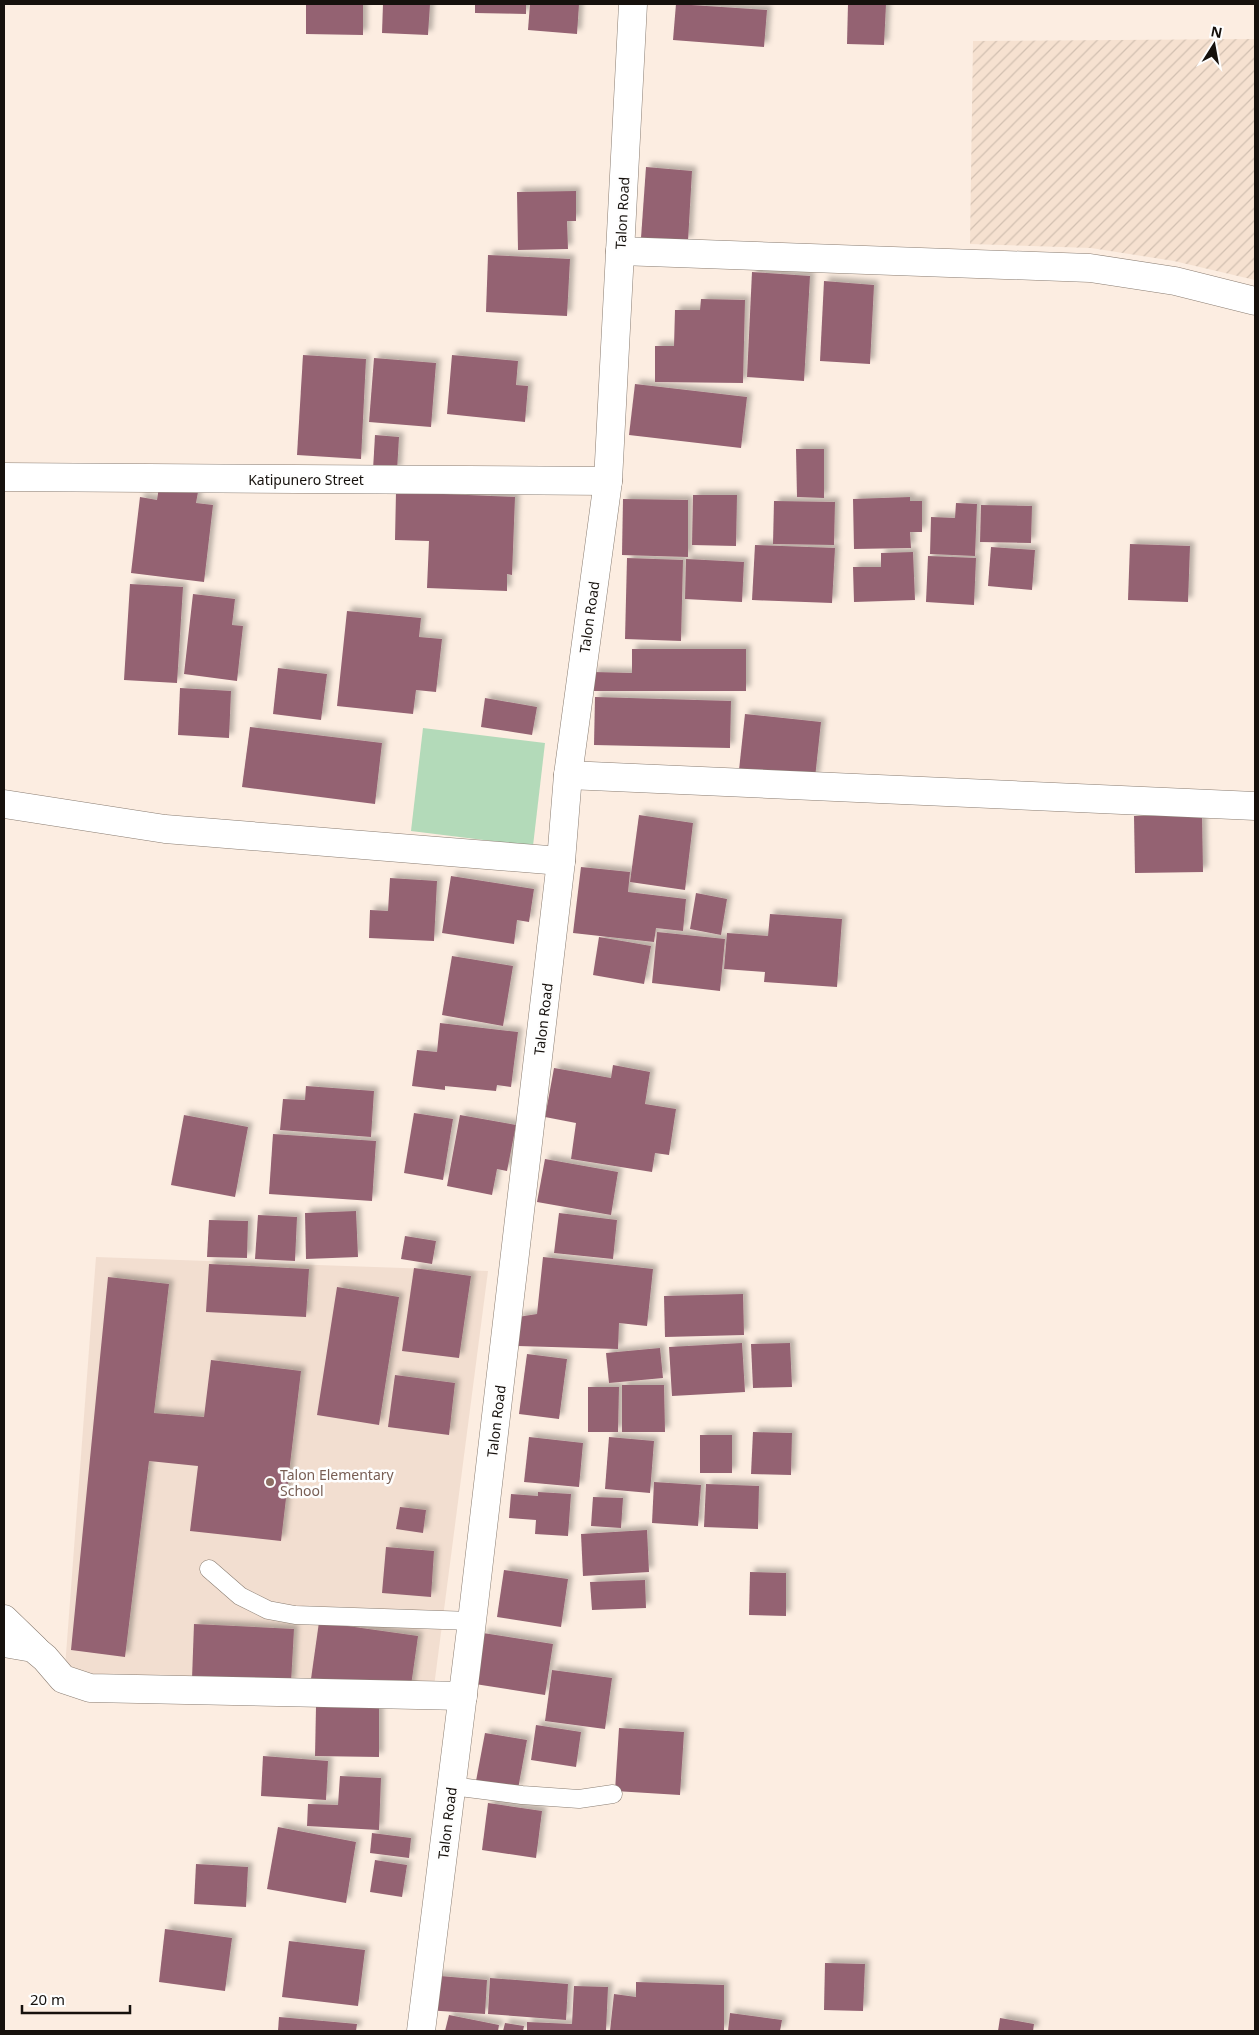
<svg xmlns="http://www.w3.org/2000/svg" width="1259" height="2035" viewBox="0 0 1259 2035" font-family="'Noto Sans',sans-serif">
  <defs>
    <pattern id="industrial-furrows" width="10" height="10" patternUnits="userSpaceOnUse" patternTransform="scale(1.25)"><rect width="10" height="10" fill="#f6e1d0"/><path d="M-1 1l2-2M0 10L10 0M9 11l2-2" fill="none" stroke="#d2c0b1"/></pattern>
    <filter id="shadow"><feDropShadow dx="4.5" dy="-4.5" stdDeviation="2.5" flood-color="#0004"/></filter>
  </defs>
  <rect width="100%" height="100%" fill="#fcede1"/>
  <!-- industrial -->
  <polygon fill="url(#industrial-furrows)" points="1255,39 1255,280 1174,261 1091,248 970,244 973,41"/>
  <!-- education -->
  <polygon fill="#f2ded0" points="96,1257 488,1271 432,1702 63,1694"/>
  <!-- park -->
  <polygon fill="#b3dab9" points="423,728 545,743 533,846 411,831"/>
  <!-- building -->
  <g fill="#946272" filter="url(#shadow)">
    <polygon points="306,4 363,4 363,35 306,34"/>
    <polygon points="383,4 430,4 428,35 382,33"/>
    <polygon points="475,4 526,4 526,14 475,13"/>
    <polygon points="530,4 579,4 577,34 528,30"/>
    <polygon points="676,4 767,10 764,47 673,40"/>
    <polygon points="848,4 886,4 884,45 847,44"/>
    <polygon points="646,167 692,171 688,241 641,238"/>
    <polygon points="576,191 576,221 567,221 568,249 518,250 517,192"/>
    <polygon points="488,255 570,259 567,316 486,312"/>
    <polygon points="752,272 810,276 804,381 747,377"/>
    <polygon points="824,281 874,285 870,364 820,361"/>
    <polygon points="701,299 745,300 743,383 655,382 655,346 674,346 675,310 700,310"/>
    <polygon points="303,355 366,359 361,459 297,455"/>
    <polygon points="452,355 518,361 516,385 528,386 525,422 447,414"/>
    <polygon points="374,358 436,363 431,427 369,422"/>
    <polygon points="635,384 747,397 741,448 629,435"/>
    <polygon points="375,435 399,437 397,471 373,470"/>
    <polygon points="796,449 824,449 824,498 797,497"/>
    <polygon points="159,487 198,492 196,503 213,505 204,582 131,573 140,497 157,500"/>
    <polygon points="396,492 515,497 512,575 507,574 507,591 427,588 429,541 395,540"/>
    <polygon points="693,495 737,495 736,546 692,545"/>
    <polygon points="910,497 910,501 922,501 922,532 910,532 911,548 854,549 853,499"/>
    <polygon points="623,499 688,500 688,557 622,555"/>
    <polygon points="774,501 835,502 834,545 773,544"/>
    <polygon points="956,503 977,504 975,556 930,554 931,517 955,518"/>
    <polygon points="981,505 1032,506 1031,543 980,542"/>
    <polygon points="1130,544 1190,546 1188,602 1128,600"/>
    <polygon points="755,545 835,548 832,603 752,600"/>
    <polygon points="991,547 1035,550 1032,590 988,586"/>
    <polygon points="913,552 915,600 854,602 853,567 881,567 881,553"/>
    <polygon points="928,556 976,558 974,605 926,602"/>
    <polygon points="627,558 683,560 681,641 625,639"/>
    <polygon points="686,559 744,562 742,602 685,599"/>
    <polygon points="130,584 183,587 177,683 124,680"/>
    <polygon points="193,594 235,599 232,625 243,626 237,681 184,674"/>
    <polygon points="347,611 421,618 419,637 442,639 436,692 416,690 413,714 337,706"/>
    <polygon points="632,649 746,649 746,691 593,691 593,672 632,673"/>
    <polygon points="278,668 327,674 321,720 273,714"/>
    <polygon points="180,688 231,691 229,738 178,735"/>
    <polygon points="595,697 731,701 730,748 594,745"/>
    <polygon points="485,698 537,707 532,735 481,727"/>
    <polygon points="745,714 821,722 815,778 739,770"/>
    <polygon points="250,727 382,743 375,804 242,787"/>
    <polygon points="639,815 693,823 685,890 630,882"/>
    <polygon points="1202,815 1203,872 1135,873 1134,816"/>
    <polygon points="581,867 630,872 628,892 686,899 683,931 656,928 654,942 573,933"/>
    <polygon points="451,876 534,889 529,922 517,920 514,944 442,933"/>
    <polygon points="390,878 437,881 434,941 369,938 370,910 388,911"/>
    <polygon points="696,893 727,899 721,935 690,929"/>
    <polygon points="770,914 842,919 837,987 764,982 765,972 724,969 727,933 768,936"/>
    <polygon points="657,932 725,939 720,991 652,983"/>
    <polygon points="599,937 651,946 644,984 593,975"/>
    <polygon points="452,956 513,966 503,1026 442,1015"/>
    <polygon points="440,1023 518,1032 511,1087 497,1085 496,1091 445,1086 445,1090 412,1086 417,1050 437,1052"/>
    <polygon points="613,1065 650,1072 645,1104 676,1109 669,1155 655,1153 652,1172 571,1159 576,1123 545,1117 554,1068 611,1078"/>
    <polygon points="306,1086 374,1091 371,1137 280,1130 283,1099 305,1100"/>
    <polygon points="414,1113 453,1119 443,1180 404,1173"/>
    <polygon points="184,1115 248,1127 235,1197 171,1185"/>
    <polygon points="460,1115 516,1125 507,1171 497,1169 492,1195 447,1186"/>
    <polygon points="273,1134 376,1141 372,1201 269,1194"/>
    <polygon points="545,1159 618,1172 611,1215 537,1202"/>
    <polygon points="356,1211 358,1257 306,1259 305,1213"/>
    <polygon points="559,1213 617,1220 613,1259 554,1253"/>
    <polygon points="258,1215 297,1217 295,1261 255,1259"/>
    <polygon points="209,1220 248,1221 247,1258 207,1257"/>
    <polygon points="405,1236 436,1241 432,1264 401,1259"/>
    <polygon points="543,1257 653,1269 647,1326 619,1323 618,1349 518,1346 518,1317 537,1314"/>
    <polygon points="209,1264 309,1269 306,1317 206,1312"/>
    <polygon points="414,1268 471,1276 459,1358 402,1351"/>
    <polygon points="108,1277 169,1284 154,1413 204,1417 211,1360 301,1371 281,1541 190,1531 198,1466 149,1461 125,1657 71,1650"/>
    <polygon points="337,1287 399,1297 379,1425 317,1415"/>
    <polygon points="743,1294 744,1335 665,1337 664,1296"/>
    <polygon points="742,1343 745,1392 672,1396 669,1347"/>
    <polygon points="790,1343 792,1387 753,1388 751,1344"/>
    <polygon points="660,1348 663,1378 609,1383 606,1353"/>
    <polygon points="527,1354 567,1359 559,1419 519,1414"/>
    <polygon points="395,1375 455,1383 449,1435 388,1427"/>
    <polygon points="622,1385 664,1385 665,1432 622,1432"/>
    <polygon points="588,1387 619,1387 618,1432 588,1432"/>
    <polygon points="753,1432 792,1433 791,1475 751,1474"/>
    <rect x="700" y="1435" width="32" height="38"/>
    <polygon points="529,1437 583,1443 579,1487 524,1482"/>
    <polygon points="609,1437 654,1441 650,1493 605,1489"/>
    <polygon points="654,1482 701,1485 698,1526 652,1523"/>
    <polygon points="706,1484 759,1486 758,1529 704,1527"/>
    <polygon points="538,1492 571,1494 568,1536 535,1534 536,1520 509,1518 511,1494 538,1496"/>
    <polygon points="593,1497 623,1498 621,1528 591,1526"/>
    <polygon points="400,1507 426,1510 423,1533 396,1529"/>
    <polygon points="647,1530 649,1572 583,1576 581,1534"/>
    <polygon points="386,1547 434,1551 431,1597 382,1593"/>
    <polygon points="504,1570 568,1579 561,1627 497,1617"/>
    <polygon points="750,1572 786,1573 786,1616 749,1615"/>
    <polygon points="645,1580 646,1608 592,1610 590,1582"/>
    <polygon points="319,1622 418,1636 410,1693 311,1679"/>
    <polygon points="194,1624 294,1629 291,1683 192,1679"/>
    <polygon points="483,1633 553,1644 545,1695 475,1684"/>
    <polygon points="552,1670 612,1678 605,1729 545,1721"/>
    <polygon points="316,1707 379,1708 379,1757 315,1756"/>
    <polygon points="536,1725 581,1732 576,1767 531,1760"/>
    <polygon points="619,1728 684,1732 680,1795 615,1791"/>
    <polygon points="485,1733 527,1740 518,1789 476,1781"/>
    <polygon points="263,1756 328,1761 326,1800 261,1796"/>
    <polygon points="340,1776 381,1778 379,1830 307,1826 308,1804 338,1805"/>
    <polygon points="488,1803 542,1811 536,1858 482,1850"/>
    <polygon points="278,1827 356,1842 346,1903 267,1889"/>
    <polygon points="372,1833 411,1838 409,1858 370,1853"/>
    <polygon points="375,1860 407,1865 402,1897 370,1892"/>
    <polygon points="196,1864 248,1867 246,1907 194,1904"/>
    <polygon points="165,1929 232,1938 225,1991 159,1982"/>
    <polygon points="289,1941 365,1950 358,2006 282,1997"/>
    <polygon points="825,1963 865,1964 863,2011 824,2010"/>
    <polygon points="428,1975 487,1980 485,2014 426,2010"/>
    <polygon points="490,1978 568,1984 566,2020 488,2014"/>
    <polygon points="636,1982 724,1985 724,2031 610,2031 614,1994 636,1997"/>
    <polygon points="574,1986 608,1987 606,2031 527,2031 527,2022 572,2024"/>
    <polygon points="730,2013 782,2020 780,2031 728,2031"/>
    <polygon points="449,2015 499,2025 498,2031 445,2031"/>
    <polygon points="279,2017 357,2024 356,2031 278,2031"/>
    <polygon points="1000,2018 1034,2024 1033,2031 998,2031"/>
    <polygon points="505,2023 524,2026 523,2031 503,2031"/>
  </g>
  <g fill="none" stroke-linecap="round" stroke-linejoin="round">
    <!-- service casing -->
    <g stroke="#8a7d72" stroke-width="19">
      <g id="service">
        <polyline points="209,1569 240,1596 268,1610 295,1615 472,1621"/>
        <polyline points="452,1786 522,1795 579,1799 613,1794"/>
      </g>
    </g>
    <!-- minor casing -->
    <g stroke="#8a7d72" stroke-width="29">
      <g id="minor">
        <polyline points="620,251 1090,268 1175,281 1255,301"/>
        <polyline points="4,477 608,481"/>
        <polyline points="568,775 1255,806"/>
        <polyline points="4,804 165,829 561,861"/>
        <polyline points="4,1619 35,1649"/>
        <polyline points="4,1643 33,1648 45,1658 63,1679 90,1688 463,1696"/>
      </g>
    </g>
    <!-- tertiary casing -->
    <g stroke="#8a7d72" stroke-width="29">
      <polyline id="tertiary" points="421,2031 472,1621 561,861 568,775 608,481 633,4"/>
    </g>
    <!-- service -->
    <use href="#service" stroke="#fff" stroke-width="18"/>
    <!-- minor -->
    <use href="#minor" stroke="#fff" stroke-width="28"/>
    <!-- tertiary -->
    <use href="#tertiary" stroke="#fff" stroke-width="28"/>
  </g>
  <!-- markers -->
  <circle fill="#8d6e63" stroke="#fefefe" stroke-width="2" cx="270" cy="1482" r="5"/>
  <g text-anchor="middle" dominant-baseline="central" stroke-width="5" stroke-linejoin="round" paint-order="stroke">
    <!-- street labels -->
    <g font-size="14" fill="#16110d" stroke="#fefefe">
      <text transform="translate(622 213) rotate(-87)">Talon Road</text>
      <text x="306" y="479">Katipunero Street</text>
      <text transform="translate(589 617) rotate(-82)">Talon Road</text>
      <text transform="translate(543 1019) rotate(-83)">Talon Road</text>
      <text transform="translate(496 1421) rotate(-83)">Talon Road</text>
      <text transform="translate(447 1823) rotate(-83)">Talon Road</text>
    </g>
    <!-- education labels -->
    <g font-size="14" fill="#785e54" stroke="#fefefe" text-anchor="start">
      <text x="280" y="1474">Talon Elementary<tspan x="280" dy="16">School</tspan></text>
    </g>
  </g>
  <!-- border -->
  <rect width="1259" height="2035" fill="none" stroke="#16110d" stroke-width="10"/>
  <!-- north arrow -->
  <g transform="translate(1214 45) rotate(11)" stroke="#fefefe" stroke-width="4" paint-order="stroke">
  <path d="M0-4L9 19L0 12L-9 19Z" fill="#16110d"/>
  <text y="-8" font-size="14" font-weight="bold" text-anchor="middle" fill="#16110d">N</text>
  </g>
  <!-- scale -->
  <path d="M22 2005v8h108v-8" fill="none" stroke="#16110d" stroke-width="2.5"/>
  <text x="30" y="2005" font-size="15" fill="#16110d" stroke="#fefefe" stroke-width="4" paint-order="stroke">20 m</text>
</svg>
